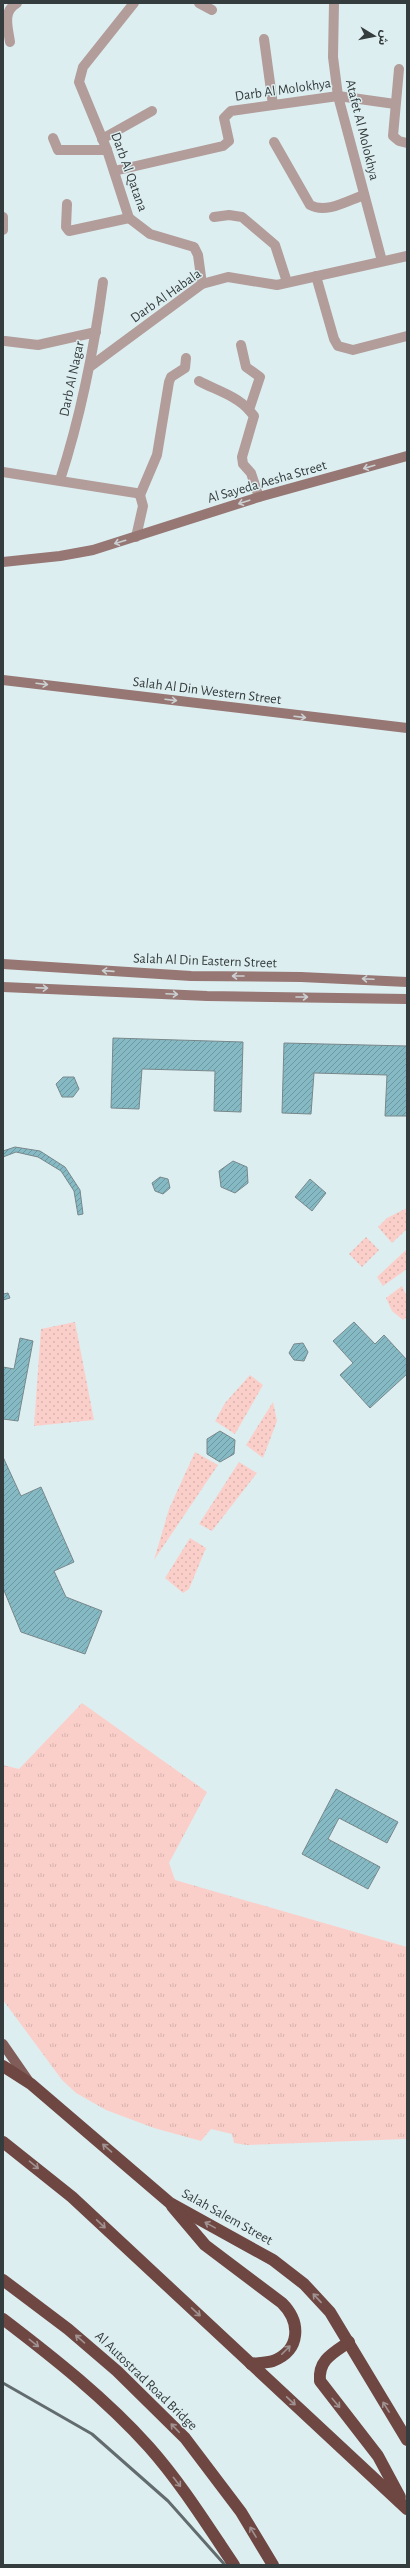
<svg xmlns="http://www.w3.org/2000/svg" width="410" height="2568" viewBox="0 0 410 2568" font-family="'Alegreya Sans','Noto Sans Arabic',sans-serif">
  <defs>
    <pattern id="grass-dots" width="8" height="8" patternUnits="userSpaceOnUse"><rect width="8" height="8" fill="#fbcfc9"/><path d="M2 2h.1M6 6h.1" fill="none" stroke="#d8b3ae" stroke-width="1.8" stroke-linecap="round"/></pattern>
    <pattern id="park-tufts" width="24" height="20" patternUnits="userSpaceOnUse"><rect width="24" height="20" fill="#fbcfc9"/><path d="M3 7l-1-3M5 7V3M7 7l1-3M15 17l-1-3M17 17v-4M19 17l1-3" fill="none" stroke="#d8b3ae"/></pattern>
    <pattern id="building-hatch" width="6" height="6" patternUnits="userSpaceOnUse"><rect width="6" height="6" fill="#85b9c3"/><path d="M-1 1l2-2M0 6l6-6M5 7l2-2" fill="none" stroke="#6e98a0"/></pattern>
  </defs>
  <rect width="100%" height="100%" fill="#ddeef1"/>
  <!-- grass -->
  <g fill="url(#grass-dots)">
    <polygon points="407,1208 407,1229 392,1243 378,1227 387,1218"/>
    <polygon points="366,1237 379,1250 362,1267 349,1254"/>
    <polygon points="407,1249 407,1269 383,1286 377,1277"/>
    <polygon points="402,1286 407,1297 407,1317 403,1320 392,1311 386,1298"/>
    <polygon points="75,1322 94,1420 34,1426 41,1329"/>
    <polygon points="250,1375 263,1385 235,1434 215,1421 225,1403"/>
    <polygon points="273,1402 277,1421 263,1458 246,1445"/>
    <polygon points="195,1452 218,1465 154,1560 169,1509"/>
    <polygon points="239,1462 257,1473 212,1531 199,1524"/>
    <polygon points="190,1538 206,1548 189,1589 183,1593 165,1578"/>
  </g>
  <!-- park -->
  <polygon fill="url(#park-tufts)" points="82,1703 207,1792 169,1863 175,1880 407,1947 407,2139 247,2145 234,2143 232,2134 211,2129 201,2141 154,2128 106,2110 76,2093 62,2080 3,2000 3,1765 19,1769"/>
  <!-- building -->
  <g fill="url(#building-hatch)" stroke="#78888b">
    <polygon points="113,1038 243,1042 241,1112 214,1111 215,1071 142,1069 139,1109 111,1108"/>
    <polygon points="284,1043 407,1046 407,1116 385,1116 387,1075 314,1073 311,1114 282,1113"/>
    <polygon points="63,1077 74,1077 79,1089 73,1097 62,1097 56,1084"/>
    <polygon points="15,1147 40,1151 65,1167 80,1190 83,1214 78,1215 74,1191 61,1171 38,1157 16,1152 3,1157 3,1151"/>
    <polygon points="233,1161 247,1167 248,1183 235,1193 221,1187 219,1171"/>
    <polygon points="160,1177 168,1179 170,1188 163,1194 155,1191 152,1183"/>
    <polygon points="310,1179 326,1193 312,1211 295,1197"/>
    <polygon points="8,1293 10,1298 3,1300 3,1294"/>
    <polygon points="354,1322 375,1344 384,1335 407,1360 407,1374 370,1408 340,1375 353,1363 333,1341"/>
    <polygon points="20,1338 33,1341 18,1421 3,1419 3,1367 14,1369"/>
    <polygon points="303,1343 308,1352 304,1361 294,1360 289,1353 294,1344"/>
    <polygon points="220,1431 235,1440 234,1454 220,1462 207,1454 207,1439"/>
    <polygon points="3,1457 21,1496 41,1487 74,1562 54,1571 66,1597 102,1611 85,1654 21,1632 3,1588"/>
    <polygon points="336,1789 398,1822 387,1843 339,1818 328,1839 380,1867 368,1889 302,1854"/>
  </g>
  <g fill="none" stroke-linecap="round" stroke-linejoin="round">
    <!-- street -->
    <g stroke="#b29d9a" stroke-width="10">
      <polyline points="134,3 83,67 79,82 107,150 129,218 150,234 194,247 198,255 202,284"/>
      <polyline points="199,3 212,10"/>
      <polyline points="334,3 333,57 338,96 382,261"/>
      <polyline points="264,39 273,105"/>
      <path d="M10 42C8 28 2 11 17 3"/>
      <polyline points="399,69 393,136 399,141 407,143"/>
      <polyline points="53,138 58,150 107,150"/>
      <polyline points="102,139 152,111"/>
      <path d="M274 142 310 205C326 214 347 201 364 195"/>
      <polyline points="114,171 223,146 229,141 224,118 231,111 338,96 395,104"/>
      <polyline points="67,204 66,227 69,231 129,218"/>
      <polyline points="3,217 3,230"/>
      <polyline points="214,217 229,215 242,217 275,245 287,282"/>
      <polyline points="316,276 334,339 338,346 353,350 407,336"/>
      <polyline points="5,341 38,345 96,332"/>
      <polyline points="241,345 246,367 260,377 249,410 254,416 242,457 243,464 251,473 259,497"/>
      <polyline points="91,366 202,284 228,277 277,285 407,256"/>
      <path d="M199 381C216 390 237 396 249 410"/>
      <polyline points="3,472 136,493 140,495 143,506 136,537"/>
      <path d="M60 480C81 415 94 350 103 282"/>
      <polyline points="140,495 157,455 169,382 171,377 185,368 186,358"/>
    </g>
    <!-- secondary -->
    <g stroke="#967774" stroke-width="10">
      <polyline points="3,562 60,556 93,550 259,497 407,456"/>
      <polyline points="3,680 407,728"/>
      <polyline points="3,964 191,976 301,977 407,982"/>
      <polyline points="3,987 207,996 407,999"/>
    </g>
    <!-- primary -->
    <polyline stroke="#815d59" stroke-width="10" points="3,2044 30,2083"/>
    <!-- highway -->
    <g stroke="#6e4642" stroke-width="12">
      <polyline points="3,2066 31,2084 170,2203 273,2260 304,2284 330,2312 407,2440"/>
      <polyline points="3,2142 72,2197 407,2509"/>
      <path d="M172 2206 205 2245 282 2303C301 2322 301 2350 273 2361 266 2363 257 2363 251 2364"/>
      <polyline points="3,2280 68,2329 117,2371 185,2438 241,2512 273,2565"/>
      <path d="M3 2319C54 2358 106 2399 149 2447 181 2483 207 2525 234 2565"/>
      <path d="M349 2342C333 2353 318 2360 320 2381L378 2456 400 2497"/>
    </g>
    <!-- rail -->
    <polyline stroke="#626c6e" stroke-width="3" points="3,2383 92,2434 168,2501 225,2565"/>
  </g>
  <!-- one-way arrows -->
  <defs><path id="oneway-shaft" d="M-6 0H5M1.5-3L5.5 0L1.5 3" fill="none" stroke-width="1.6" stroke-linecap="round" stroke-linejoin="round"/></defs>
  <g stroke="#cbd0d2">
    <use href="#oneway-shaft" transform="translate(369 467) rotate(164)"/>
    <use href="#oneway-shaft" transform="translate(244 502) rotate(162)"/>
    <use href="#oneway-shaft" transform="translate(120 542) rotate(163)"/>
    <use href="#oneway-shaft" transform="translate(42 684) rotate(7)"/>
    <use href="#oneway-shaft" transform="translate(171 700) rotate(7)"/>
    <use href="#oneway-shaft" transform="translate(300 717) rotate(7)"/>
    <use href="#oneway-shaft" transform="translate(108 971) rotate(-176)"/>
    <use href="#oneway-shaft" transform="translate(238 976) rotate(-180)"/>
    <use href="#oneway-shaft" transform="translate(368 979) rotate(-177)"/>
    <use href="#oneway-shaft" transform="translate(42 988) rotate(2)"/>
    <use href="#oneway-shaft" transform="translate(172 994) rotate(3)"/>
    <use href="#oneway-shaft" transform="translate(302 997)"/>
  </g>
  <g stroke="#a09291">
    <use href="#oneway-shaft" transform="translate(107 2148) rotate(-139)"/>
    <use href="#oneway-shaft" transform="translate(34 2165) rotate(40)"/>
    <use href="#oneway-shaft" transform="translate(101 2224) rotate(43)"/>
    <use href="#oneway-shaft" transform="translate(210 2225) rotate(-151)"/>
    <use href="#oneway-shaft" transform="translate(317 2298) rotate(-133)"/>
    <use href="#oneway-shaft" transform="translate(196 2312) rotate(43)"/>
    <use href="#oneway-shaft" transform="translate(80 2339) rotate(-139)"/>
    <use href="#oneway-shaft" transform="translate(34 2343) rotate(38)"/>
    <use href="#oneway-shaft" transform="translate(286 2350) rotate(-45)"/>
    <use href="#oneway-shaft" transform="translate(291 2401) rotate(43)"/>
    <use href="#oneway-shaft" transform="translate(336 2403) rotate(50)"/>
    <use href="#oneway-shaft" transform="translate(386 2407) rotate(-122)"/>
    <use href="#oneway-shaft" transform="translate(175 2428) rotate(-134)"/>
    <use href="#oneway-shaft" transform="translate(177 2482) rotate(52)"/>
    <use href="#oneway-shaft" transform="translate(253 2532) rotate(-121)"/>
  </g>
  <g text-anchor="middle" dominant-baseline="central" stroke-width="3" stroke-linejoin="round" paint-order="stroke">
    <!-- street labels -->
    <g font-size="14" fill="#353c3d" stroke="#ddeef1">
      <text transform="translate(283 90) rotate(-8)">Darb Al Molokhya</text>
      <text transform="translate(362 130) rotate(76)">Atafet Al Molokhya</text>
      <text transform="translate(129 172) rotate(70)">Darb Al Qatana</text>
      <text transform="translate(166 296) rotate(-35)">Darb Al Habala</text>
      <text transform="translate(72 379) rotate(-78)">Darb Al Nagar</text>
      <text transform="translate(267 482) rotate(-16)">Al Sayeda Aesha Street</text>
      <text transform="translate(207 691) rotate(7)">Salah Al Din Western Street</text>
      <text transform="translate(205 961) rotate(2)">Salah Al Din Eastern Street</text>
      <text transform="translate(227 2217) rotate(29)">Salah Salem Street</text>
      <text transform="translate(146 2381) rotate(44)">Al Autostrad Road Bridge</text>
    </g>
  </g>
  <!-- border -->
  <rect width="410" height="2568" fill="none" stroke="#353c3d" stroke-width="8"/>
  <!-- north arrow -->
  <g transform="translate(374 36) rotate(100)" stroke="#ddeef1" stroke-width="3" paint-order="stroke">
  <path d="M0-3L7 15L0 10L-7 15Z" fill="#353c3d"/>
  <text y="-6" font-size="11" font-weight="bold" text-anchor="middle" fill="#353c3d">ش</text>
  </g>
</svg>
